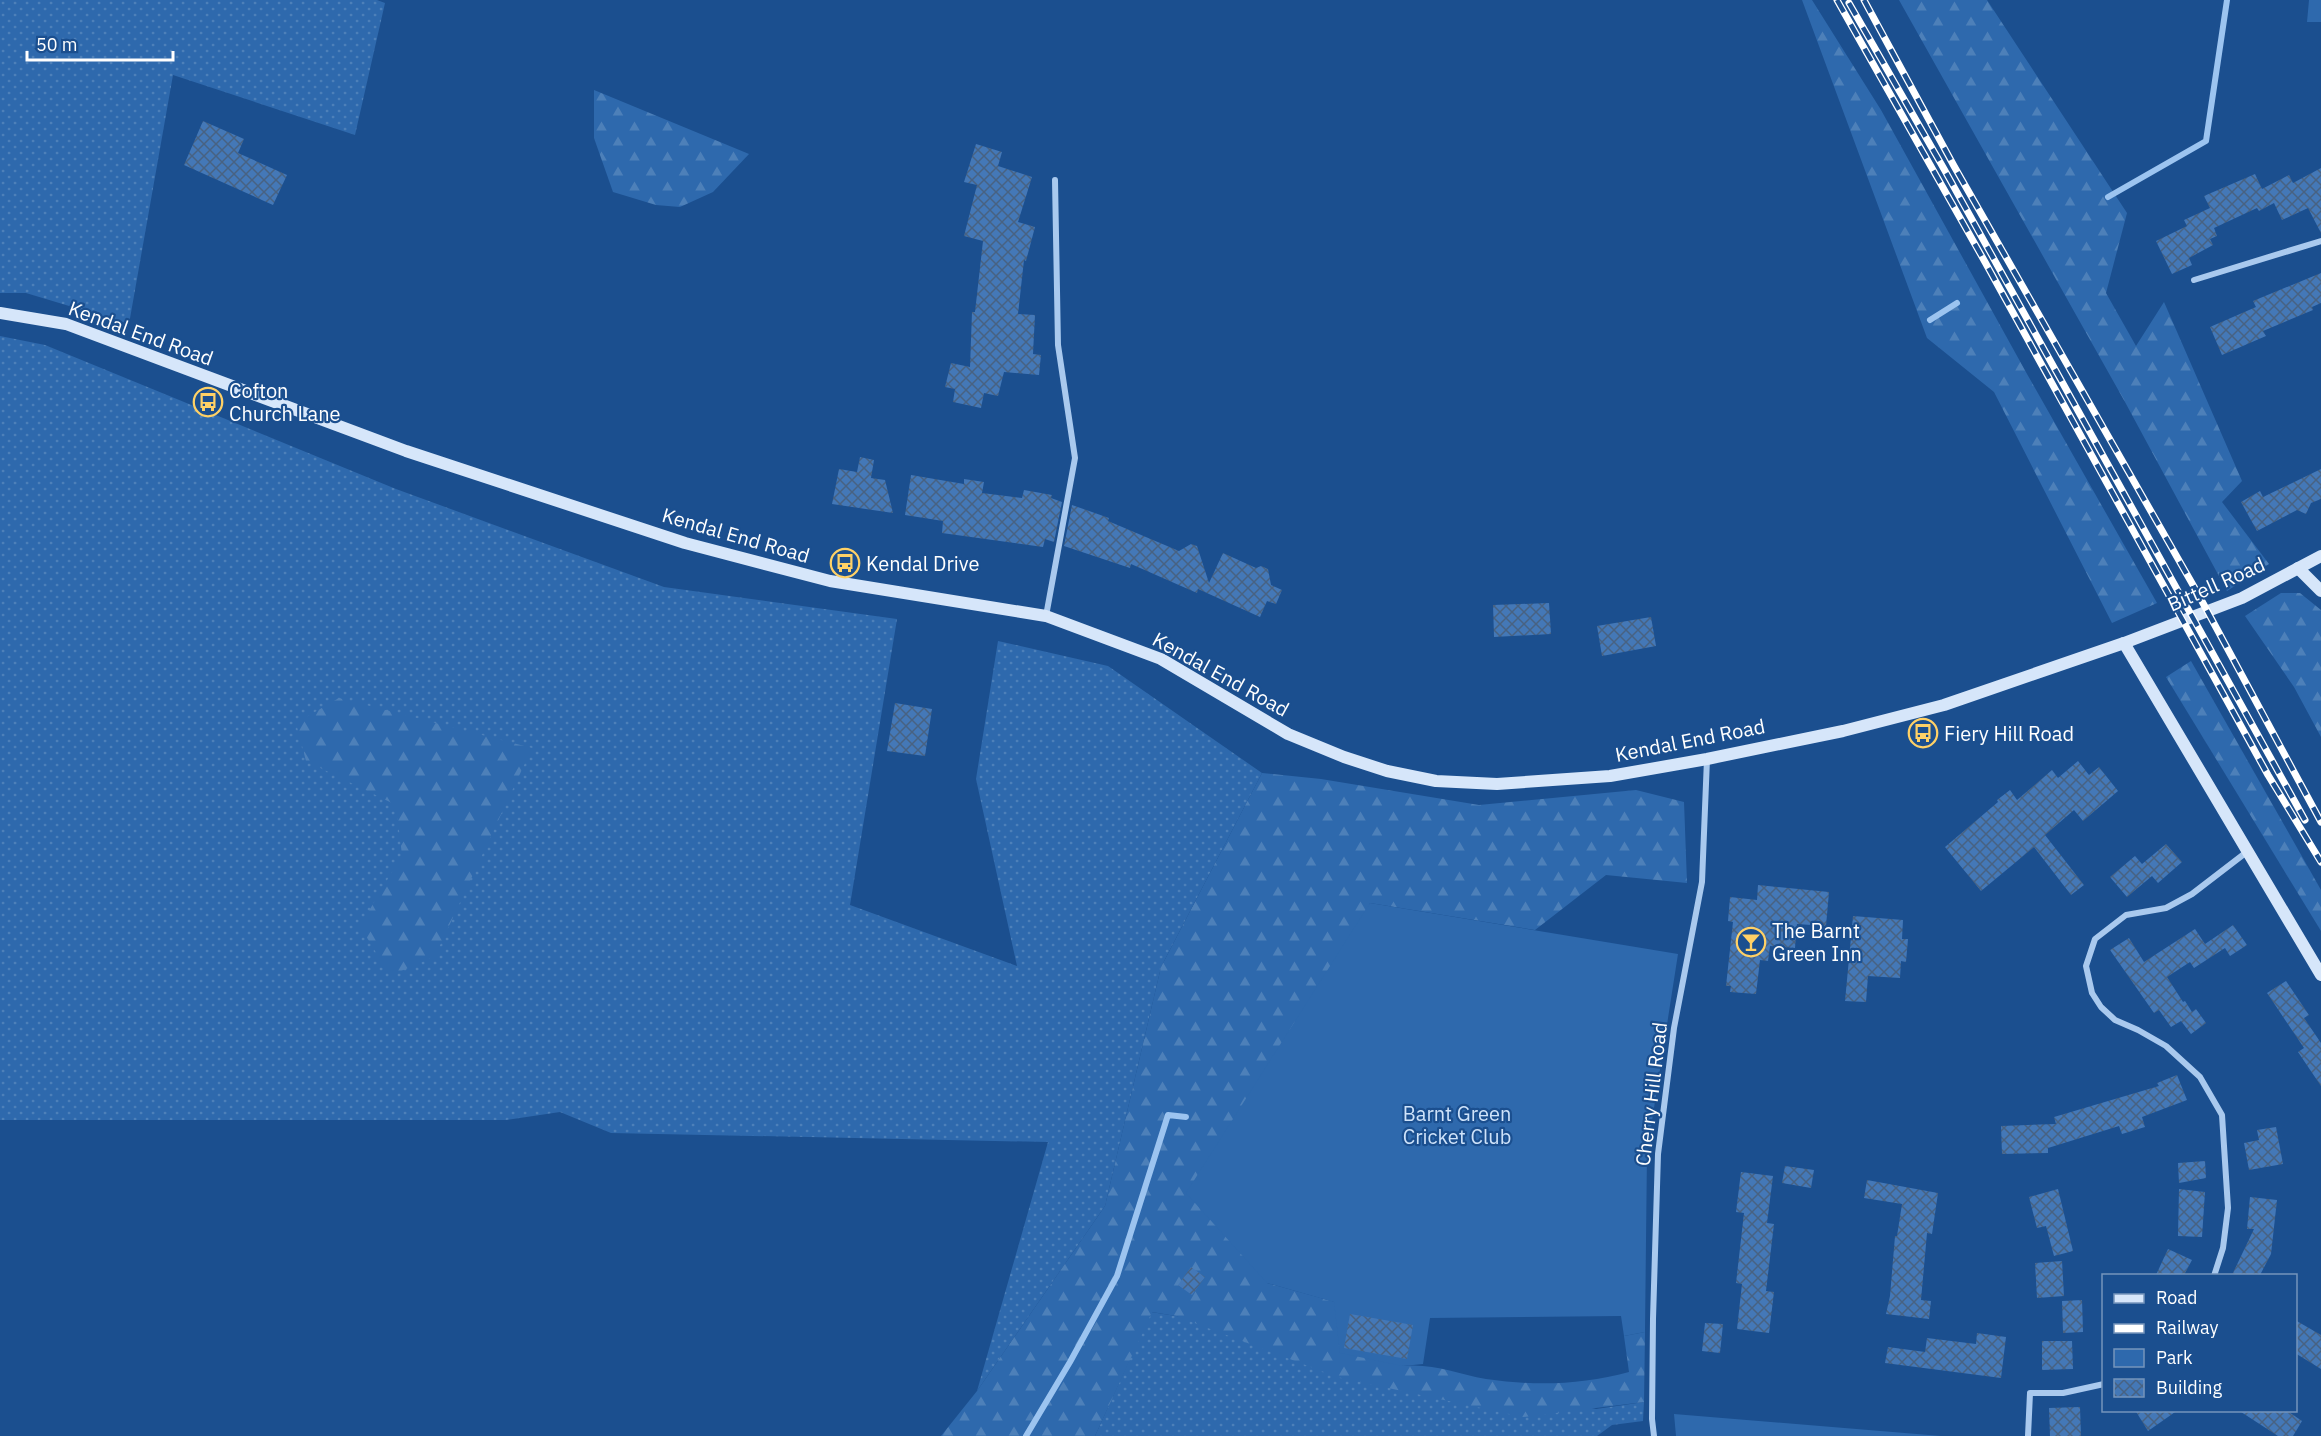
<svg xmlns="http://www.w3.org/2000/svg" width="2321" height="1436" viewBox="0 0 2321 1436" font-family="'IBM Plex Sans',sans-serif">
  <defs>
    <pattern id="grass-dots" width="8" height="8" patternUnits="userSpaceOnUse" patternTransform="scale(1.5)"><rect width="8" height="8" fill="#2e69ad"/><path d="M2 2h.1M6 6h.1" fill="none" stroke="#4d80b9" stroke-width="1.8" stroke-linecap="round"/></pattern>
    <pattern id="forest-firs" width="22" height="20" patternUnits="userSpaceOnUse" patternTransform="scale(1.5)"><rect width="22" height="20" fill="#2e69ad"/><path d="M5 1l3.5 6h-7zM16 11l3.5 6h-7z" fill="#4d80b9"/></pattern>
    <pattern id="building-cross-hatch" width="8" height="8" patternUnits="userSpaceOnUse" patternTransform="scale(1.5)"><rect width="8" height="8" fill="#4478b7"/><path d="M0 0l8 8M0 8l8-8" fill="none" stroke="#486282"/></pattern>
  </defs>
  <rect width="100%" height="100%" fill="#1b4f8f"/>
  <!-- grass -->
  <g fill="url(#grass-dots)">
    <polygon points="0,0 377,0 385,3 355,135 173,75 129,324 26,293 0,293"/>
    <polygon points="0,336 45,345 396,489 664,587 897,619 850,905 1017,966 976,779 998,641 1108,666 1262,773 1161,967 1105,1206 977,1391 1048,1142 611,1133 560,1112 506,1120 0,1120"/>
    <polygon points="1151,1312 1176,1316 1596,1409 1644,1402 1643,1421 1612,1425 1597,1436 1095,1436"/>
  </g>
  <!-- forest -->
  <g fill="url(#forest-firs)">
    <polygon points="1802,0 1812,0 1881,110 2027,374 2157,603 2112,623 1994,392 1927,338"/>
    <polygon points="1899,0 1987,0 2127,213 2106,293 2136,346 2164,302 2242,481 2222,502 2269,564 2227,591 2125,402"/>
    <polygon points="594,90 749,154 713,192 680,207 656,205 613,192 594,138"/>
    <polygon points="2281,593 2300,593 2321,610 2321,737 2294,687 2245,616"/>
    <polygon points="2191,661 2321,890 2321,931 2166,677"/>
    <polygon points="339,698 532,748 435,956 390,976 360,926 402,855 396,805 306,761 296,723"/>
    <path d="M1262 773 1321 779 1479 805 1636 790 1684 802 1687 883 1606 875 1535 930 1370 903 1267 1283 1335 1302 1403 1366C1433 1363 1457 1374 1486 1379 1534 1386 1582 1385 1629 1372L1624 1336 1645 1332 1644 1402 1523 1417 1337 1377 1176 1316 1152 1312 1095 1436H941L977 1391 1105 1206 1161 967Z"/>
  </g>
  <!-- park -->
  <g fill="#2e69ad">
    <polygon points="2309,0 2321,0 2321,22 2307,22"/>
    <polygon points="1370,903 1678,954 1647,1153 1645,1332 1624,1336 1621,1316 1430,1318 1423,1364 1403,1366 1340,1353 1334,1302 1267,1283 1186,1193"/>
    <polygon points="1674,1414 1941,1436 1676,1436"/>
  </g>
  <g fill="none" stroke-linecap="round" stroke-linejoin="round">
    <!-- stream -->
    <g stroke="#9cc4f0" stroke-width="6">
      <polyline points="2108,197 2206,141 2227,0"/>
      <polyline points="1930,320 1957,303"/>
      <polyline points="1026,1436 1070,1362 1117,1276 1168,1115 1186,1117"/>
    </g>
  </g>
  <!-- building -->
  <g fill="url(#building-cross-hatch)">
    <polygon points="203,121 244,139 238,153 287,175 273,205 184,165"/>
    <polygon points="976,144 1002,152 998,166 1032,177 1018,222 1035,227 1026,261 1024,260 1018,314 1035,315 1033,354 1041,355 1039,375 1004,372 998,396 984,393 981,408 953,402 955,389 945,387 951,363 970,367 972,312 975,312 983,241 964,236 977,185 964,182"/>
    <polygon points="2321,168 2321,233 2308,208 2282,220 2274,203 2259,211 2257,208 2214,228 2217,236 2210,239 2213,245 2189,258 2192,265 2172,274 2156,241 2187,226 2184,220 2210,208 2204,196 2255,174 2262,189 2289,175 2293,183"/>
    <polygon points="2321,273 2321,303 2312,307 2313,310 2263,331 2266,336 2222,355 2210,327 2256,307 2253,301"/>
    <polygon points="860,457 874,460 871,478 885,480 893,513 832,504 839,469 857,472"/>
    <polygon points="2321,469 2321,499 2311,503 2306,514 2297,510 2257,531 2241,502 2260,491 2263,497"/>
    <polygon points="911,475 964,484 964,479 984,482 982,493 1022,498 1024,490 1052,495 1051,498 1062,502 1054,542 1045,539 1043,547 942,533 943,521 905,515"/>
    <polygon points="1072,505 1109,518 1108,521 1179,551 1191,544 1197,546 1209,583 1223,553 1256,568 1261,566 1268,569 1271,585 1282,590 1276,604 1267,601 1260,617 1198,589 1197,593 1131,564 1130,568 1064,546"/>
    <polygon points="1549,603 1551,634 1494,637 1493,605"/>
    <polygon points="1651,617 1656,646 1602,656 1597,626"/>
    <polygon points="895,703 932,709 925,756 887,751"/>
    <polygon points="2078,761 2089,775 2099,767 2118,791 2083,821 2074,810 2045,835 2084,885 2071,895 2034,847 1981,891 1945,847 1998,802 1997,800 2010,790 2017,800 2052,770 2058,778"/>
    <polygon points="2166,844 2182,862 2158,883 2152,876 2127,897 2110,877 2135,856 2142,864"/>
    <polygon points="1758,885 1829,892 1826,926 1797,924 1795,948 1770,946 1768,961 1760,960 1756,994 1730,992 1731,986 1726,986 1733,922 1728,921 1730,897 1757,900"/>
    <polygon points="1853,916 1903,920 1902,939 1908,939 1906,962 1901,961 1900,978 1868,976 1866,1002 1845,1001"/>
    <polygon points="2233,925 2247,945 2230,956 2225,948 2194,968 2190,962 2167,977 2183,1002 2185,1001 2192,1012 2196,1009 2206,1023 2191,1034 2181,1021 2171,1027 2159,1010 2154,1013 2110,950 2129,938 2144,962 2195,929 2205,944"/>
    <polygon points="2286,981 2309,1015 2304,1018 2321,1043 2321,1086 2298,1052 2304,1048 2267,993"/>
    <polygon points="2177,1075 2187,1100 2142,1117 2145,1127 2122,1134 2119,1126 2048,1148 2048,1153 2002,1154 2001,1126 2056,1124 2054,1117 2159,1086 2157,1083"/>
    <polygon points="2276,1127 2283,1164 2249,1170 2244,1143 2259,1140 2257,1130"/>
    <polygon points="2205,1161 2206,1178 2179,1183 2178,1163"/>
    <polygon points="1785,1166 1814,1170 1811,1188 1782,1183"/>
    <polygon points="1741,1172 1773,1176 1767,1223 1774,1224 1766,1291 1774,1292 1769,1333 1737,1329 1742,1284 1736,1283 1744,1213 1736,1212"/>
    <polygon points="1867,1180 1938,1193 1932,1234 1927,1233 1921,1300 1931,1301 1929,1319 1886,1314 1890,1296 1895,1236 1897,1236 1902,1204 1864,1198"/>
    <polygon points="2058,1189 2073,1251 2054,1256 2046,1226 2037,1228 2029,1197"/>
    <polygon points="2179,1189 2205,1192 2202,1237 2178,1236"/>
    <polygon points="2250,1197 2277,1200 2271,1254 2260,1275 2232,1275 2254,1229 2247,1229"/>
    <polygon points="2168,1249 2192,1260 2184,1275 2156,1275"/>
    <polygon points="2062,1261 2064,1296 2037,1298 2035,1263"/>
    <polygon points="1191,1267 1205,1277 1192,1295 1178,1285"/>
    <polygon points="2082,1300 2083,1332 2063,1333 2062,1301"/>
    <polygon points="1350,1314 1413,1325 1407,1359 1344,1348"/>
    <polygon points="2295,1320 2321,1335 2321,1369 2295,1353"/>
    <polygon points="1705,1323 1723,1324 1720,1353 1702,1351"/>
    <polygon points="1977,1333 2006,1337 2001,1378 1885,1363 1888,1347 1925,1352 1927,1338 1976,1344"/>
    <polygon points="2042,1341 2072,1341 2073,1369 2042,1370"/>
    <polygon points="2080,1407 2081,1436 2050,1436 2049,1408"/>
    <polygon points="2135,1410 2178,1410 2148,1431"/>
    <polygon points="2238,1410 2286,1410 2302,1421 2293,1436 2278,1436"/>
  </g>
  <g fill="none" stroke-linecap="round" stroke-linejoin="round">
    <!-- street -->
    <g stroke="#a9c9ee" stroke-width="6">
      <polyline points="2194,280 2321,241"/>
      <polyline points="1046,616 1075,458 1058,345 1055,180"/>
      <polyline points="2214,1276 2223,1248 2228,1208 2222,1115 2200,1077 2166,1046 2138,1030 2115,1020 2101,1007 2092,993 2086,966 2095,939 2126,915 2166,908 2192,894 2248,851"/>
      <polyline points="1654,1436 1652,1419 1653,1319 1658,1154 1674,1028 1702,882 1707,759"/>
      <polyline points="2028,1436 2030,1393 2063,1393 2104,1384"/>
    </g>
    <!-- secondary -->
    <g stroke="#d6e6fa" stroke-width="12">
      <polyline points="0,313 66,324 406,451 685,543 830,581 1046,616 1161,659 1288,734 1344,757 1387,771 1436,781 1497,784 1610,776 1707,759 1843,731 1944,705 2124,643 2242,598 2321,556"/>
      <polyline points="2298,568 2321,591"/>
      <polyline points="2124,643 2321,975"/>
    </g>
    <!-- rail casing -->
    <g stroke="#fff" stroke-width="7">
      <g id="rail">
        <polyline points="1837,0 1985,262 2268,775 2321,862"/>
        <polyline points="1864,0 1954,166 2197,592 2321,822"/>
        <polyline points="1849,3 1944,169 2305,820"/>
      </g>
    </g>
    <!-- rail -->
    <use href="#rail" stroke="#1b4f8f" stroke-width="4.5" stroke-dasharray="14" stroke-linecap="butt"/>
  </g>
  <!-- icons -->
  <defs>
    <g id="bus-ring" transform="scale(1.5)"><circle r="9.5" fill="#1b4f8f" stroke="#ffd166" stroke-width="1.5"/><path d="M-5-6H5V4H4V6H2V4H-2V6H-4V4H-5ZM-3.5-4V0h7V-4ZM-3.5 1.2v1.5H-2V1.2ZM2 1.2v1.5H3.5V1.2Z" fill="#ffd166"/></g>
    <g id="bar-ring" transform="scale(1.5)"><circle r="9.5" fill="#1b4f8f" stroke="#ffd166" stroke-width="1.5"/><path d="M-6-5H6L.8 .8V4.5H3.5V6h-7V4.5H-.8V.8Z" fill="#ffd166"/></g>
  </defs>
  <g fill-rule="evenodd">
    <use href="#bus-ring" x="208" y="402"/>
    <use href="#bus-ring" x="845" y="563"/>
    <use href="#bus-ring" x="1923" y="733"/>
    <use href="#bar-ring" x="1751" y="942"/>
  </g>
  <g text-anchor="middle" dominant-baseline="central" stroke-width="4.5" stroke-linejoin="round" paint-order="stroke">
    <!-- street labels -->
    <g font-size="20" fill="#fff" stroke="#1b4f8f">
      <text transform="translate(141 333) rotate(20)">Kendal End Road</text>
      <text transform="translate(736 535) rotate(16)">Kendal End Road</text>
      <text transform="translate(2216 584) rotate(-24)">Bittell Road</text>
      <text transform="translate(1221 674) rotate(29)">Kendal End Road</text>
      <text transform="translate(1690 740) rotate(-11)">Kendal End Road</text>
      <text transform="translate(1651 1094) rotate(-83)">Cherry Hill Road</text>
    </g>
    <!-- poi labels -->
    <g font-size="20" fill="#fff" stroke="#1b4f8f" text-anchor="start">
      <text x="229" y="390">Cofton<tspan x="229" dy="23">Church Lane</tspan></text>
      <text x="866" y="563">Kendal Drive</text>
      <text x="1944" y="733">Fiery Hill Road</text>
      <text x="1772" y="930">The Barnt<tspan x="1772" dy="23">Green Inn</tspan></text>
    </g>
    <!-- park labels -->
    <g font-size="20" fill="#cfe3fa" stroke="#1b4f8f">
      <text x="1457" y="1113">Barnt Green<tspan x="1457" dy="23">Cricket Club</tspan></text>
    </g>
  </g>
  <!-- legend -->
  <rect x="2102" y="1274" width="195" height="138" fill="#1b4f8f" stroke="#7695bc" stroke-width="1.5"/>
  <rect x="2114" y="1294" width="30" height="9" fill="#d6e6fa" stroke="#7695bc" stroke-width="1.5"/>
  <text x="2156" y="1304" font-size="18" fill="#ffffff">Road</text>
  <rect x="2114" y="1324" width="30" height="9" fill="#ffffff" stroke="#7695bc" stroke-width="1.5"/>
  <text x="2156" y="1334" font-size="18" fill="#ffffff">Railway</text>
  <rect x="2114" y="1349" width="30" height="18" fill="#2e69ad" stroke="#7695bc" stroke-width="1.5"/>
  <text x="2156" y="1364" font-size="18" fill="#ffffff">Park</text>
  <rect x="2114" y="1379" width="30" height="18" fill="url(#building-cross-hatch)" stroke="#7695bc" stroke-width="1.5"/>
  <text x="2156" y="1394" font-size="18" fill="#ffffff">Building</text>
  <!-- scale -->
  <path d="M27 51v9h146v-9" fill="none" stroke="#ffffff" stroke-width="3"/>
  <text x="36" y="51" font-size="18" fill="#ffffff" stroke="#1b4f8f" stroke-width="4.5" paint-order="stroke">50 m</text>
</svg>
